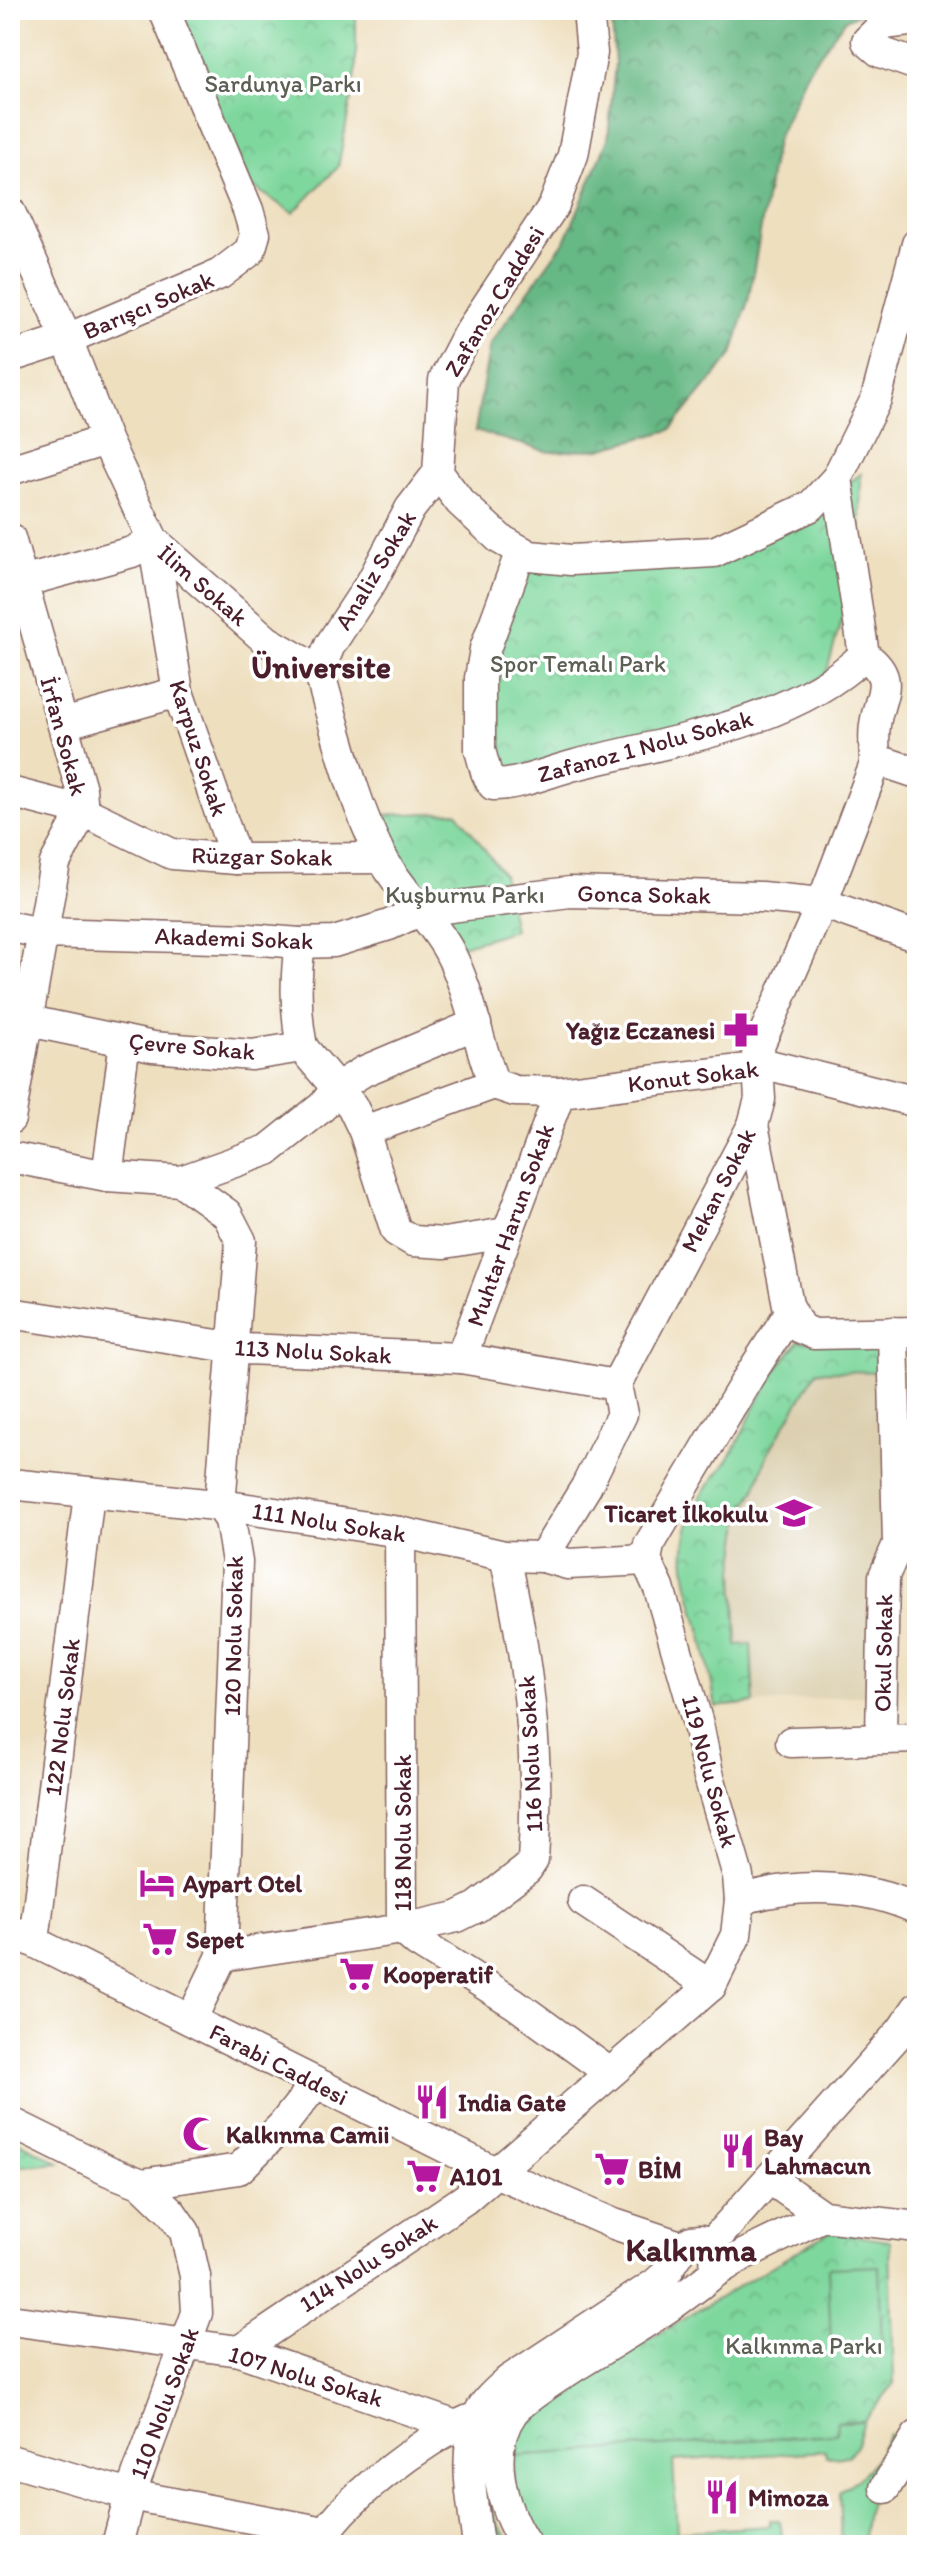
<svg xmlns="http://www.w3.org/2000/svg" width="927" height="2555" viewBox="0 0 927 2555" font-family="Itim,sans-serif">
  <defs>
    <pattern id="grass-tufts" width="24" height="20" patternUnits="userSpaceOnUse" patternTransform="scale(2)"><rect width="24" height="20" fill="#7ed79d"/><path d="M3 7l-1-3M5 7V3M7 7l1-3M15 17l-1-3M17 17v-4M19 17l1-3" fill="none" stroke="#6eb887"/></pattern>
    <pattern id="forest-crowns" width="20" height="18" patternUnits="userSpaceOnUse" patternTransform="scale(2)"><rect width="20" height="18" fill="#66b884"/><path d="M2 6a3 3 0 1 1 6 0M12 15a3 3 0 1 1 6 0" fill="none" stroke="#56956c"/></pattern>
    <pattern id="park-crowns" width="20" height="18" patternUnits="userSpaceOnUse" patternTransform="scale(2)"><rect width="20" height="18" fill="#7ed79d"/><path d="M2 6a3 3 0 1 1 6 0M12 15a3 3 0 1 1 6 0" fill="none" stroke="#6eb887"/></pattern>
  </defs>
  <rect width="100%" height="100%" fill="#fff"/>
  <filter id="ink" filterUnits="userSpaceOnUse"><feTurbulence type="fractalNoise" baseFrequency=".0125" numOctaves="2"/><feDisplacementMap in="SourceGraphic" scale="16" xChannelSelector="R" yChannelSelector="G"/><feConvolveMatrix kernelMatrix="1 2 1 2 8 2 1 2 1" color-interpolation-filters="sRGB"/></filter>
  <filter id="wash" filterUnits="userSpaceOnUse"><feTurbulence type="fractalNoise" baseFrequency=".006" numOctaves="4" result="noise"/><feDisplacementMap in="SourceGraphic" scale="32" xChannelSelector="R" yChannelSelector="G"/><feGaussianBlur stdDeviation="1.8" result="paint"/><feColorMatrix in="noise" values="0 0 0 0 0 0 0 0 0 0 0 0 0 0 0 0 0 1.4 0 .05"/><feComposite in="paint" operator="in"/></filter>
  <g filter="url(#wash)">
    <rect width="100%" height="100%" fill="#eedfbf"/>
    <!-- built -->
    <polygon fill="#dcd0b1" points="799,1341 902,1377 873,1694 716,1707 703,1639 683,1562 688,1528 700,1498 732,1454 759,1396 780,1363"/>
    <!-- grass -->
    <polygon fill="url(#grass-tufts)" stroke="#647b64" stroke-width="2" points="485,2490 498,2525 512,2545 488,2545"/>
    <!-- forest -->
    <polygon fill="url(#forest-crowns)" stroke="#586c58" stroke-width="2" points="611,10 867,10 845,20 808,70 776,141 749,297 732,355 670,430 600,449 549,452 475,431 490,344 566,239 608,139 615,63"/>
    <!-- park -->
    <g fill="url(#park-crowns)" stroke="#647b64" stroke-width="2">
      <polygon points="179,10 356,10 356,73 338,167 293,213 249,184"/>
      <polygon points="861,474 859,557 826,674 765,711 483,788 488,623 516,566 770,539"/>
      <polygon points="457,812 503,874 514,930 446,951 383,815"/>
      <path d="M799 1341 884 1346 899 1372 817 1371 768 1453 755 1490 742 1512 734 1570 737 1645 751 1644 754 1703 716 1707C712 1685 708 1663 703 1641 690 1586 671 1556 699 1500 708 1482 725 1468 734 1450 755 1407 766 1379 799 1341Z"/>
      <polygon points="10,2137 59,2163 10,2167"/>
      <polygon points="830,2232 890,2241 894,2384 864,2421 838,2422 837,2434 514,2456 521,2428 547,2400"/>
    </g>
    <!-- garden -->
    <g fill="#7ed79d" stroke="#647b64" stroke-width="2">
      <polygon points="879,2266 882,2347 831,2349 828,2268"/>
      <path d="M864 2421 857 2444 848 2456 826 2457 825 2451 673 2461 677 2532 770 2526V2520H780L783 2543 841 2540 839 2492C866 2475 875 2462 889 2434L902 2442C881 2473 861 2505 865 2545H544C517 2520 513 2491 514 2456L836 2434 837 2422Z"/>
    </g>
  </g>
  <g filter="url(#ink)">
    <g fill="none" stroke-linecap="round" stroke-linejoin="round">
      <!-- minor casing -->
      <g stroke="#83625f" stroke-width="33">
        <g id="minor">
          <polyline points="588,10 592,53 573,155 554,205 468,334 444,380 438,473 460,502 500,539 530,556 571,560 714,552 811,506 837,478 876,399 917,244"/>
          <polyline points="917,20 884,24 867,41 880,52 917,65"/>
          <path d="M10 212 67 339 106 440 153 540 267 641 319 671C337 733 352 799 381 856 399 890 432 919 449 951 471 993 477 1041 494 1084L515 1091 560 1092 773 1066 917 1102"/>
          <polyline points="10,357 67,339 220,274 250,251 255,234 248,210 164,10"/>
          <polyline points="10,470 106,440"/>
          <polyline points="837,478 864,655"/>
          <polyline points="10,538 81,789 83,811 55,863 10,1119"/>
          <path d="M521 551 485 649 480 678V750L486 772 493 785C516 786 551 771 575 765 668 742 794 723 864 655 898 679 879 694 875 725 873 738 875 751 875 764L887 763 917 773"/>
          <polyline points="22,582 132,552 153,540 178,692 236,859"/>
          <polyline points="319,671 330,645 372,581 410,509 438,473"/>
          <polyline points="63,724 178,692"/>
          <polyline points="10,792 83,811 172,854 236,859 382,858"/>
          <polyline points="10,927 44,933 249,939 300,943 334,942 389,925 419,911 570,892 761,897 822,903 917,937"/>
          <path d="M300 943C295 979 295 1012 302 1047"/>
          <polyline points="29,1021 153,1047 252,1055 302,1047 352,1106 364,1131 396,1231 413,1241 445,1243 506,1233"/>
          <polyline points="753,1125 788,1305 800,1328 814,1334 917,1332"/>
          <polyline points="364,1131 494,1084"/>
          <polyline points="10,1157 107,1176 181,1181 268,1150 322,1107 338,1087 364,1071 476,1024"/>
          <polyline points="107,1176 125,1041"/>
          <polyline points="181,1181 227,1214 241,1241 220,1505 230,1520 237,1562 222,1956 191,2020"/>
          <polyline points="10,1313 243,1349 461,1358 616,1385"/>
          <polyline points="461,1358 560,1092"/>
          <polyline points="616,1385 753,1125 760,1099 757,1050 822,903 875,764"/>
          <polyline points="10,1484 235,1507 400,1532 505,1556 543,1557 568,1564 646,1560"/>
          <polyline points="400,1532 402,1929 417,1942 514,2003 610,2073"/>
          <polyline points="543,1557 586,1487 622,1414 616,1385"/>
          <polyline points="881,1737 884,1576 898,1544 893,1332"/>
          <polyline points="791,1742 917,1738"/>
          <path d="M740 1900C796 1882 863 1884 917 1909"/>
          <polyline points="583,1901 711,1986"/>
          <polyline points="10,1930 495,2172 614,2224 683,2247"/>
          <polyline points="34,1941 89,1494"/>
          <path d="M222 1956 402 1929 457 1917 477 1907 527 1869 533 1860C541 1758 527 1656 505 1556"/>
          <polyline points="10,2122 109,2171 142,2184 171,2212 185,2232 195,2276 197,2313 130,2495 117,2545"/>
          <polyline points="770,2179 823,2216 917,2227"/>
          <polyline points="142,2184 239,2169 282,2126 316,2083"/>
          <polyline points="710,2245 901,2031 917,2008"/>
          <polyline points="714,2273 745,2254 823,2216"/>
          <polyline points="10,2320 239,2351 456,2426"/>
          <polyline points="239,2351 465,2199 711,1986 736,1935 740,1900 738,1876 708,1773 698,1724 659,1588 646,1560 649,1545 748,1378 791,1311"/>
          <polyline points="10,2460 130,2495 325,2532"/>
          <polyline points="885,2488 917,2436"/>
          <path d="M319 2545C338 2502 425 2439 469 2420"/>
          <path d="M478 2545C473 2505 462 2457 477 2418 483 2402 497 2391 509 2380L655 2284 664 2276 683 2247 691 2241 701 2240 713 2249 716 2257 714 2273C672 2308 624 2336 577 2365 560 2376 525 2397 513 2412 485 2450 502 2510 526 2545"/>
        </g>
      </g>
      <!-- minor -->
      <use href="#minor" stroke="#fff" stroke-width="30"/>
    </g>
  </g>
  <!-- icons -->
  <defs>
    <g id="pharmacy-bare" transform="scale(2.76)"><path d="M-2-6h4v4h4v4h-4v4h-4v-4h-4v-4h4Z" fill="#b5179e" stroke="#fff" stroke-width="2.5" paint-order="stroke"/></g>
    <g id="school-bare" transform="scale(2.76)"><path d="M0-5L7-2L0 1L-7-2ZM-4 1L0 2.5L4 1V4Q0 6-4 4Z" fill="#b5179e" stroke="#fff" stroke-width="2.5" paint-order="stroke"/></g>
    <g id="hotel-bare" transform="scale(2.76)"><path d="M-6-4.5h1.5V1H6V5H4.5V3h-9V5H-6ZM-4 0a1.8 1.8 0 1 1 3.6 0ZM.5 0V-2.5h3Q6-2.5 6 0Z" fill="#b5179e" stroke="#fff" stroke-width="2.5" paint-order="stroke"/></g>
    <g id="supermarket-bare" transform="scale(2.76)"><path d="M-6-5.5h2.5l.6 2H6L4.5 2H-2.5L-4.4-4H-6ZM-1.5 3.2a1.3 1.3 0 1 0 .1 0ZM3 3.2a1.3 1.3 0 1 0 .1 0Z" fill="#b5179e" stroke="#fff" stroke-width="2.5" paint-order="stroke"/></g>
    <g id="restaurant-bare" transform="scale(2.76)"><path d="M-5-6h1v4h1v-4h1v4h1v-4h1v5L-1.5 .5V6h-2V.5L-5-1ZM5-6V6H3V1.5H1.5Q1.5-4 5-6Z" fill="#b5179e" stroke="#fff" stroke-width="2.5" paint-order="stroke"/></g>
    <g id="mosque-bare" transform="scale(2.76)"><path d="M3.5-4.9A6 6 0 1 0 3.5 4.9A5 5 0 1 1 3.5-4.9Z" fill="#b5179e" stroke="#fff" stroke-width="2.5" paint-order="stroke"/></g>
  </defs>
  <g fill-rule="evenodd">
    <use href="#pharmacy-bare" x="741" y="1030"/>
    <use href="#school-bare" x="794" y="1513"/>
    <use href="#hotel-bare" x="157" y="1883"/>
    <use href="#supermarket-bare" x="160" y="1939"/>
    <use href="#supermarket-bare" x="357" y="1974"/>
    <use href="#restaurant-bare" x="432" y="2102"/>
    <use href="#mosque-bare" x="200" y="2134"/>
    <use href="#restaurant-bare" x="738" y="2151"/>
    <use href="#supermarket-bare" x="612" y="2169"/>
    <use href="#supermarket-bare" x="424" y="2176"/>
    <use href="#restaurant-bare" x="722" y="2497"/>
  </g>
  <g text-anchor="middle" dominant-baseline="central" stroke-width="7" stroke-linejoin="round" paint-order="stroke">
    <!-- park labels -->
    <g font-size="24" fill="#5c5f53" stroke="#fff">
      <text x="283" y="83">Sardunya Parkı</text>
      <text x="578" y="663">Spor Temalı Park</text>
      <text x="465" y="894">Kuşburnu Parkı</text>
      <text x="804" y="2345">Kalkınma Parkı</text>
    </g>
    <!-- street labels -->
    <g font-size="24" fill="#4a1f2b" stroke="#fff">
      <text transform="translate(494 301) rotate(-59)">Zafanoz Caddesi</text>
      <text transform="translate(148 305) rotate(-23)">Barışcı Sokak</text>
      <text transform="translate(375 570) rotate(-59)">Analiz Sokak</text>
      <text transform="translate(203 585) rotate(41)">İlim Sokak</text>
      <text transform="translate(64 736) rotate(75)">İrfan Sokak</text>
      <text transform="translate(645 746) rotate(-15)">Zafanoz 1 Nolu Sokak</text>
      <text transform="translate(199 748) rotate(72)">Karpuz Sokak</text>
      <text transform="translate(262 856) rotate(1)">Rüzgar Sokak</text>
      <text transform="translate(644 894) rotate(1)">Gonca Sokak</text>
      <text transform="translate(234 938) rotate(2)">Akademi Sokak</text>
      <text transform="translate(192 1046) rotate(5)">Çevre Sokak</text>
      <text transform="translate(693 1076) rotate(-7)">Konut Sokak</text>
      <text transform="translate(718 1190) rotate(-63)">Mekan Sokak</text>
      <text transform="translate(510 1225) rotate(-70)">Muhtar Harun Sokak</text>
      <text transform="translate(313 1351) rotate(3)">113 Nolu Sokak</text>
      <text transform="translate(329 1522) rotate(9)">111 Nolu Sokak</text>
      <text transform="translate(233 1636) rotate(-89)">120 Nolu Sokak</text>
      <text transform="translate(883 1653) rotate(-89)">Okul Sokak</text>
      <text transform="translate(62 1717) rotate(-83)">122 Nolu Sokak</text>
      <text transform="translate(530 1754) rotate(-93)">116 Nolu Sokak</text>
      <text transform="translate(710 1771) rotate(75)">119 Nolu Sokak</text>
      <text transform="translate(402 1833) rotate(-90)">118 Nolu Sokak</text>
      <text transform="translate(279 2064) rotate(27)">Farabi Caddesi</text>
      <text transform="translate(368 2263) rotate(-33)">114 Nolu Sokak</text>
      <text transform="translate(306 2376) rotate(17)">107 Nolu Sokak</text>
      <text transform="translate(164 2403) rotate(-70)">110 Nolu Sokak</text>
    </g>
    <!-- poi labels -->
    <g font-size="24" font-weight="bold" fill="#4a1f2b" stroke="#fff" text-anchor="start">
      <text x="715" y="1030" text-anchor="end">Yağız Eczanesi</text>
      <text x="768" y="1513" text-anchor="end">Ticaret İlkokulu</text>
      <text x="183" y="1883">Aypart Otel</text>
      <text x="186" y="1939">Sepet</text>
      <text x="383" y="1974">Kooperatif</text>
      <text x="458" y="2102">India Gate</text>
      <text x="226" y="2134">Kalkınma Camii</text>
      <text x="764" y="2137">Bay<tspan x="764" dy="28">Lahmacun</tspan></text>
      <text x="638" y="2169">BİM</text>
      <text x="450" y="2176">A101</text>
      <text x="748" y="2497">Mimoza</text>
    </g>
    <!-- district labels -->
    <g font-size="32" font-weight="bold" fill="#4a1f2b" stroke="#fff">
      <text x="321" y="667">Üniversite</text>
      <text x="691" y="2250">Kalkınma</text>
    </g>
  </g>
  <!-- margin -->
  <rect width="927" height="2555" fill="none" stroke="#fff" stroke-width="40"/>
</svg>
